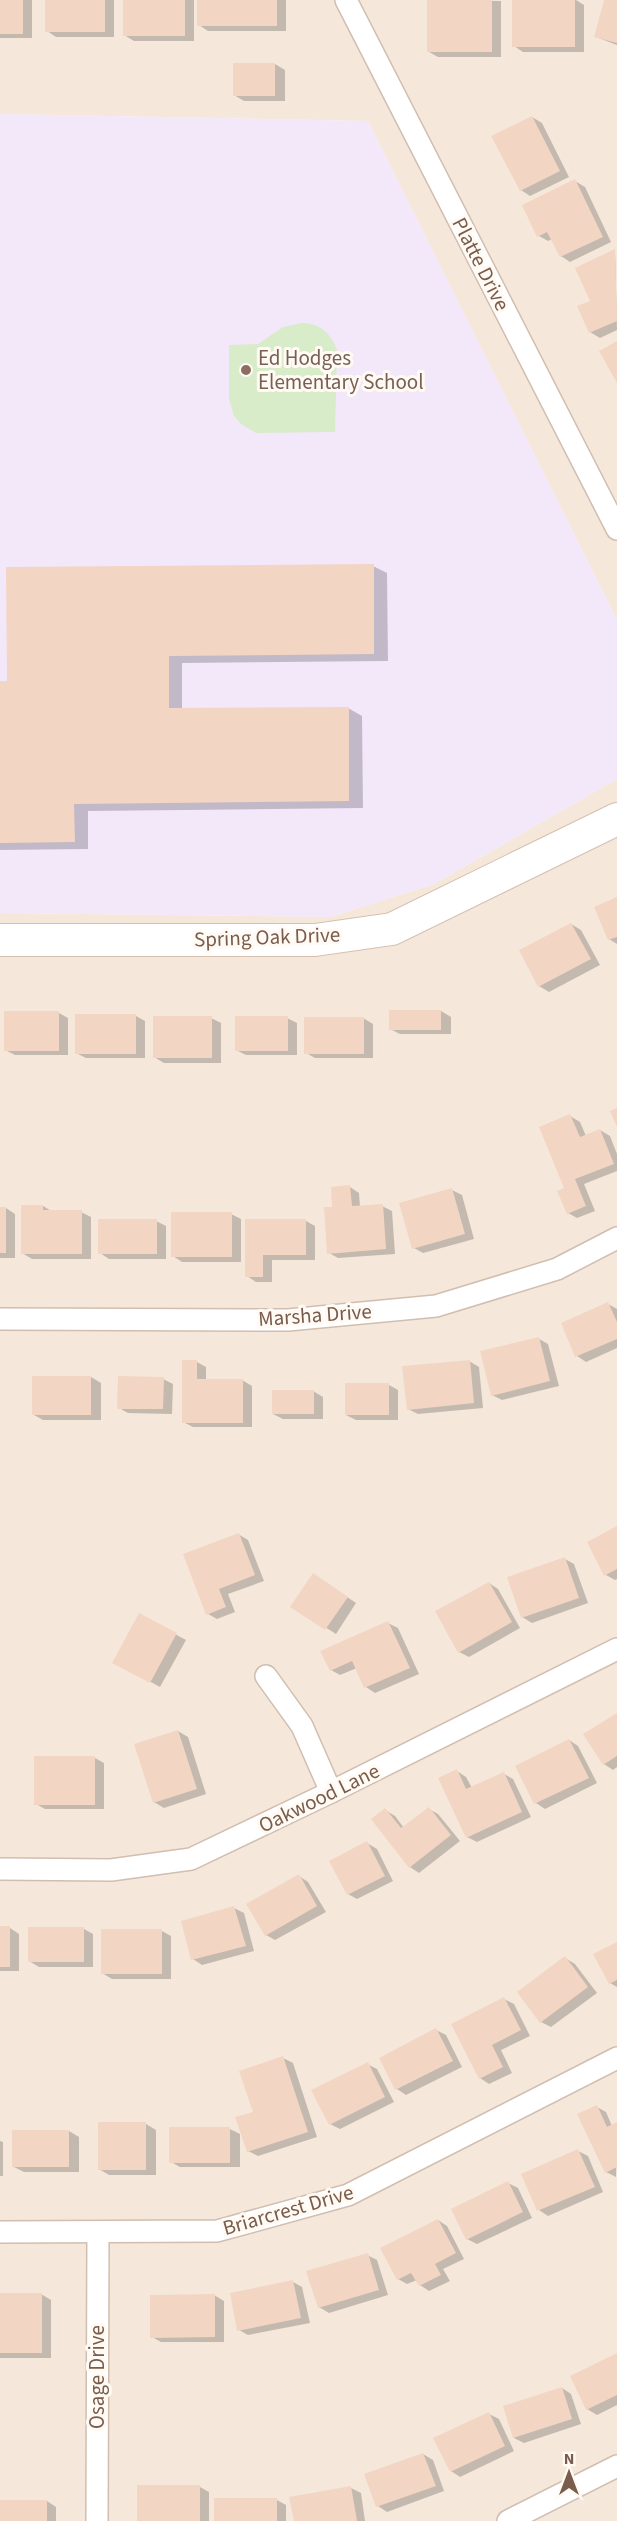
<svg xmlns="http://www.w3.org/2000/svg" width="617" height="2521" viewBox="0 0 617 2521" font-family="'Source Sans 3',sans-serif">
  <rect width="100%" height="100%" fill="#fdf6ec"/>
  <!-- residential -->
  <g fill="#f5e8da">
    <polygon points="0,0 617,0 617,620 368,121 0,114"/>
    <polygon points="617,779 617,2521 0,2521 0,913 330,917 434,884"/>
  </g>
  <!-- education -->
  <polygon fill="#f3e8fa" points="0,114 368,121 617,620 617,779 434,884 330,917 0,913"/>
  <!-- green -->
  <path fill="#d8ecc9" d="M301 323C320 323 331 333 337 350L335 432 256 433 241 424 234 416 229 399V345L258 344 283 327Z"/>
  <!-- shadow -->
  <g fill="#0003">
    <rect x="0" y="0" width="32" height="38"/>
    <polygon points="47,0 114,0 114,37 56,37 47,31"/>
    <polygon points="124,0 194,0 194,41 134,41 124,35"/>
    <polygon points="199,0 286,0 286,31 208,31 199,25"/>
    <polygon points="429,0 501,1 501,57 438,57 429,52"/>
    <polygon points="514,0 576,0 584,5 584,52 523,52 514,46"/>
    <polygon points="606,0 617,0 617,45 596,37"/>
    <polygon points="275,64 285,70 285,101 244,101 234,95"/>
    <polygon points="532,117 542,123 569,177 530,196 521,190"/>
    <polygon points="575,181 585,187 611,242 570,262 561,256 552,239 548,241 539,236"/>
    <polygon points="615,251 617,330 600,338 590,332 592,301 577,268"/>
    <polygon points="373,566 387,573 388,661 182,663 182,710 348,708 362,716 363,808 88,811 88,849 0,850 0,682 9,682"/>
    <polygon points="617,899 617,944 609,939"/>
    <polygon points="571,924 581,930 600,965 549,992 539,986"/>
    <polygon points="390,1011 441,1011 451,1017 451,1034 400,1034 390,1029"/>
    <polygon points="59,1013 68,1018 68,1055 15,1055 5,1050"/>
    <polygon points="136,1016 145,1021 145,1058 86,1058 76,1053"/>
    <polygon points="211,1018 221,1023 221,1063 164,1063 154,1057"/>
    <polygon points="287,1018 297,1023 297,1055 246,1055 236,1050"/>
    <polygon points="363,1018 373,1024 373,1058 315,1058 306,1053"/>
    <polygon points="570,1116 580,1122 586,1136 600,1130 610,1136 617,1154 617,1171 584,1184 595,1211 577,1218 568,1213 566,1189"/>
    <polygon points="350,1187 359,1193 360,1207 382,1206 392,1211 395,1254 338,1258 329,1253 334,1208"/>
    <polygon points="452,1190 462,1195 474,1239 423,1253 414,1248"/>
    <polygon points="22,1206 43,1206 53,1212 81,1212 91,1217 91,1259 32,1259 22,1253"/>
    <polygon points="0,1208 6,1208 15,1214 15,1258 0,1258"/>
    <polygon points="231,1214 241,1219 241,1262 182,1262 173,1256"/>
    <polygon points="156,1221 166,1226 166,1259 109,1259 100,1253"/>
    <polygon points="247,1221 306,1221 315,1226 315,1260 272,1260 272,1282 256,1282 247,1276"/>
    <polygon points="608,1304 617,1309 617,1348 586,1362 577,1356"/>
    <polygon points="539,1339 548,1344 559,1386 502,1400 492,1395"/>
    <polygon points="469,1361 479,1367 483,1408 418,1414 408,1409"/>
    <polygon points="197,1362 206,1367 206,1380 242,1380 252,1386 252,1427 193,1427 183,1422"/>
    <polygon points="34,1377 91,1377 101,1383 101,1420 43,1420 34,1415"/>
    <polygon points="163,1379 173,1384 172,1414 128,1413 119,1408"/>
    <polygon points="389,1385 398,1390 398,1420 356,1420 346,1415"/>
    <polygon points="313,1391 323,1397 323,1419 283,1419 273,1414"/>
    <polygon points="617,1527 617,1579 615,1580 606,1575"/>
    <polygon points="238,1534 248,1540 264,1581 228,1594 235,1612 217,1619 208,1614"/>
    <polygon points="565,1559 574,1564 588,1603 532,1623 522,1617"/>
    <polygon points="322,1580 356,1603 336,1634 292,1606"/>
    <polygon points="489,1583 498,1589 520,1628 469,1657 459,1652"/>
    <polygon points="140,1615 186,1640 160,1687 114,1662"/>
    <polygon points="388,1623 398,1628 419,1674 375,1693 366,1687 357,1668 340,1675 331,1670"/>
    <polygon points="617,1715 617,1767 613,1770 604,1764"/>
    <polygon points="178,1731 188,1737 206,1794 164,1808 154,1802"/>
    <polygon points="569,1740 578,1746 597,1783 545,1809 536,1803"/>
    <polygon points="95,1758 104,1763 104,1809 45,1809 36,1804"/>
    <polygon points="457,1771 466,1777 472,1788 504,1774 513,1779 531,1817 477,1842 467,1837"/>
    <polygon points="429,1809 438,1814 460,1841 419,1873 410,1867 385,1810 395,1816 404,1828"/>
    <polygon points="367,1843 377,1849 393,1881 357,1899 348,1894"/>
    <polygon points="299,1876 308,1882 326,1912 275,1940 266,1935"/>
    <polygon points="234,1908 244,1913 254,1951 202,1965 193,1959"/>
    <polygon points="0,1928 10,1928 19,1934 19,1971 0,1971"/>
    <polygon points="84,1929 93,1934 93,1967 39,1967 29,1961"/>
    <polygon points="162,1931 171,1936 171,1979 112,1979 102,1973"/>
    <polygon points="617,1943 617,1987 610,1983"/>
    <polygon points="565,1958 575,1964 597,1993 551,2027 541,2022"/>
    <polygon points="504,1999 514,2004 530,2036 501,2050 512,2073 489,2084 480,2078"/>
    <polygon points="436,2030 446,2035 462,2067 406,2095 397,2089 381,2059"/>
    <polygon points="283,2058 293,2063 317,2137 258,2156 248,2151 255,2112"/>
    <polygon points="367,2064 377,2069 394,2102 340,2129 330,2124"/>
    <polygon points="597,2107 606,2112 612,2126 617,2124 616,2177 606,2172"/>
    <polygon points="99,2124 146,2124 156,2130 156,2175 109,2175 99,2169"/>
    <polygon points="171,2129 230,2129 240,2134 240,2167 180,2167 171,2162"/>
    <polygon points="69,2131 79,2137 79,2172 24,2172 14,2167"/>
    <polygon points="0,2141 3,2142 3,2176 0,2176"/>
    <polygon points="578,2151 588,2156 603,2192 548,2216 539,2210"/>
    <polygon points="508,2183 518,2188 532,2218 477,2244 467,2239"/>
    <polygon points="438,2220 447,2226 464,2259 443,2269 450,2281 429,2291 420,2285 417,2280 407,2284 398,2279"/>
    <polygon points="367,2255 377,2260 388,2295 329,2313 319,2307"/>
    <polygon points="293,2282 302,2287 310,2323 248,2335 239,2330"/>
    <polygon points="0,2294 41,2294 51,2300 51,2358 0,2358"/>
    <polygon points="214,2295 224,2301 224,2342 161,2342 152,2337"/>
    <polygon points="617,2354 617,2405 597,2415 587,2409"/>
    <polygon points="562,2388 571,2394 581,2424 524,2443 514,2438"/>
    <polygon points="489,2414 499,2419 514,2451 460,2477 451,2471"/>
    <polygon points="423,2454 433,2460 444,2491 387,2512 378,2506"/>
    <polygon points="200,2487 209,2492 209,2521 138,2521"/>
    <polygon points="351,2488 361,2493 365,2521 295,2521"/>
    <polygon points="277,2500 286,2505 286,2521 216,2521"/>
    <polygon points="0,2501 47,2501 56,2507 56,2521 0,2521"/>
  </g>
  <!-- building -->
  <g fill="#f3d5c3">
    <rect x="0" y="0" width="23" height="34"/>
    <rect x="45" y="0" width="60" height="32"/>
    <rect x="123" y="0" width="62" height="36"/>
    <rect x="197" y="0" width="80" height="26"/>
    <rect x="427" y="0" width="65" height="52"/>
    <rect x="512" y="0" width="63" height="47"/>
    <polygon points="604,0 617,0 617,43 594,37"/>
    <rect x="233" y="63" width="42" height="33"/>
    <polygon points="532,116 560,171 520,191 491,136"/>
    <polygon points="575,179 603,237 560,257 547,232 537,237 522,205"/>
    <polygon points="615,249 617,321 589,333 577,306 590,301 575,268"/>
    <polygon points="617,341 617,383 599,351"/>
    <polygon points="374,564 374,654 169,656 169,708 349,707 349,801 74,804 75,842 0,843 0,681 7,681 6,567"/>
    <polygon points="617,897 617,937 608,940 594,907"/>
    <polygon points="571,923 591,959 538,987 519,950"/>
    <rect x="389" y="1010" width="52" height="20"/>
    <rect x="4" y="1011" width="55" height="40"/>
    <rect x="75" y="1014" width="61" height="40"/>
    <rect x="153" y="1016" width="59" height="42"/>
    <rect x="235" y="1016" width="53" height="35"/>
    <rect x="304" y="1017" width="60" height="37"/>
    <polygon points="617,1108 617,1127 610,1111"/>
    <polygon points="570,1114 580,1137 600,1129 614,1164 575,1179 586,1206 567,1214 557,1191 564,1188 539,1127"/>
    <polygon points="350,1185 352,1206 383,1204 386,1249 327,1254 324,1207 332,1207 331,1187"/>
    <polygon points="452,1188 465,1234 412,1249 399,1203"/>
    <polygon points="21,1205 43,1205 43,1210 82,1210 82,1254 21,1254"/>
    <rect x="0" y="1207" width="6" height="46"/>
    <rect x="171" y="1212" width="61" height="45"/>
    <rect x="98" y="1219" width="59" height="35"/>
    <polygon points="245,1219 306,1219 306,1255 263,1255 263,1277 245,1277"/>
    <polygon points="608,1302 617,1322 617,1339 575,1357 561,1323"/>
    <polygon points="539,1337 550,1381 491,1396 480,1351"/>
    <polygon points="182,1360 197,1360 197,1379 243,1379 243,1423 182,1423"/>
    <polygon points="470,1360 474,1403 407,1410 402,1366"/>
    <rect x="32" y="1376" width="59" height="39"/>
    <polygon points="118,1376 164,1377 163,1409 117,1409"/>
    <rect x="345" y="1383" width="44" height="32"/>
    <rect x="272" y="1390" width="42" height="24"/>
    <polygon points="617,1526 617,1569 604,1576 587,1542"/>
    <polygon points="239,1533 255,1575 219,1589 226,1607 206,1615 183,1554"/>
    <polygon points="565,1557 579,1598 521,1618 507,1577"/>
    <polygon points="313,1573 348,1597 325,1630 290,1607"/>
    <polygon points="489,1582 512,1622 458,1653 435,1611"/>
    <polygon points="139,1613 177,1633 150,1683 112,1663"/>
    <polygon points="388,1621 410,1668 364,1688 352,1661 330,1671 320,1651"/>
    <polygon points="617,1713 617,1756 603,1765 583,1734"/>
    <polygon points="178,1730 197,1789 153,1803 134,1744"/>
    <polygon points="569,1739 589,1778 534,1804 515,1766"/>
    <rect x="34" y="1756" width="61" height="49"/>
    <polygon points="457,1769 466,1789 504,1772 522,1812 466,1838 438,1778"/>
    <polygon points="429,1807 451,1835 409,1868 371,1819 385,1808 401,1828"/>
    <polygon points="367,1841 385,1876 347,1895 329,1861"/>
    <polygon points="299,1874 317,1906 265,1936 246,1904"/>
    <polygon points="234,1906 246,1946 191,1960 181,1921"/>
    <rect x="0" y="1926" width="10" height="41"/>
    <rect x="28" y="1927" width="56" height="35"/>
    <rect x="101" y="1929" width="61" height="45"/>
    <polygon points="617,1942 617,1980 609,1984 593,1954"/>
    <polygon points="565,1956 588,1987 540,2023 517,1992"/>
    <polygon points="504,1997 521,2030 492,2045 503,2067 479,2079 451,2024"/>
    <polygon points="436,2028 453,2061 395,2090 379,2058"/>
    <polygon points="283,2056 308,2132 247,2152 235,2117 253,2112 239,2071"/>
    <polygon points="368,2062 385,2097 329,2125 311,2090"/>
    <polygon points="597,2105 607,2127 617,2122 617,2167 605,2173 577,2114"/>
    <rect x="98" y="2122" width="48" height="48"/>
    <rect x="169" y="2127" width="61" height="36"/>
    <rect x="12" y="2130" width="57" height="37"/>
    <polygon points="578,2149 595,2187 537,2211 521,2174"/>
    <polygon points="508,2181 523,2212 466,2240 451,2209"/>
    <polygon points="438,2219 456,2253 435,2264 441,2275 419,2286 411,2273 397,2280 380,2248"/>
    <polygon points="368,2253 379,2290 318,2308 306,2271"/>
    <polygon points="293,2280 301,2318 237,2331 230,2293"/>
    <rect x="0" y="2293" width="42" height="60"/>
    <polygon points="215,2294 215,2337 150,2338 150,2295"/>
    <polygon points="617,2353 617,2395 586,2410 570,2376"/>
    <polygon points="562,2387 572,2419 513,2438 503,2406"/>
    <polygon points="489,2412 505,2446 450,2472 433,2438"/>
    <polygon points="423,2453 436,2486 376,2507 364,2474"/>
    <rect x="137" y="2485" width="63" height="36"/>
    <polygon points="351,2486 357,2521 294,2521 289,2497"/>
    <rect x="214" y="2498" width="63" height="23"/>
    <rect x="0" y="2500" width="47" height="21"/>
  </g>
  <g fill="none" stroke-linecap="round" stroke-linejoin="round">
    <!-- street casing -->
    <g stroke="#d1beb0" stroke-width="24">
      <g id="street">
        <polyline points="346,0 617,529"/>
        <polyline points="0,1319 288,1320 436,1306 557,1269 617,1238"/>
        <polyline points="266,1676 302,1726 331,1792"/>
        <polyline points="0,1869 111,1870 191,1859 331,1792 617,1649"/>
        <polyline points="0,2232 217,2231 348,2195 617,2058"/>
        <polyline points="97,2521 98,2233"/>
        <polyline points="508,2521 617,2466"/>
      </g>
    </g>
    <!-- secondary casing -->
    <g stroke="#d6c0b0" stroke-width="34">
      <polyline id="secondary" points="0,940 315,940 392,929 617,819"/>
    </g>
    <!-- street -->
    <use href="#street" stroke="#fff" stroke-width="21"/>
    <!-- secondary -->
    <use href="#secondary" stroke="#fff" stroke-width="32"/>
  </g>
  <!-- markers -->
  <circle fill="#8d6e63" stroke="#fffaf3" stroke-width="2" cx="246" cy="370" r="6"/>
  <g text-anchor="middle" dominant-baseline="central" stroke-width="6" stroke-linejoin="round" paint-order="stroke">
    <!-- street labels -->
    <g font-size="21" fill="#7a5c4d" stroke="#fffaf3">
      <text transform="translate(481 264) rotate(63)">Platte Drive</text>
      <text transform="translate(267 937) rotate(-2)">Spring Oak Drive</text>
      <text transform="translate(315 1315) rotate(-4)">Marsha Drive</text>
      <text transform="translate(319 1798) rotate(-26)">Oakwood Lane</text>
      <text transform="translate(288 2210) rotate(-16)">Briarcrest Drive</text>
      <text transform="translate(97 2377) rotate(-90)">Osage Drive</text>
    </g>
    <!-- education labels -->
    <g font-size="21" fill="#785e54" stroke="#fffaf3" text-anchor="start">
      <text x="258" y="358">Ed Hodges<tspan x="258" dy="24">Elementary School</tspan></text>
    </g>
  </g>
  <!-- north arrow -->
  <g transform="translate(569 2473)" stroke="#fffaf3" stroke-width="4.5" paint-order="stroke">
  <path d="M0-4.5L10 22L0 15L-10 22Z" fill="#7a5c4d"/>
  <text y="-9" font-size="16" font-weight="bold" text-anchor="middle" fill="#7a5c4d">N</text>
  </g>
</svg>
